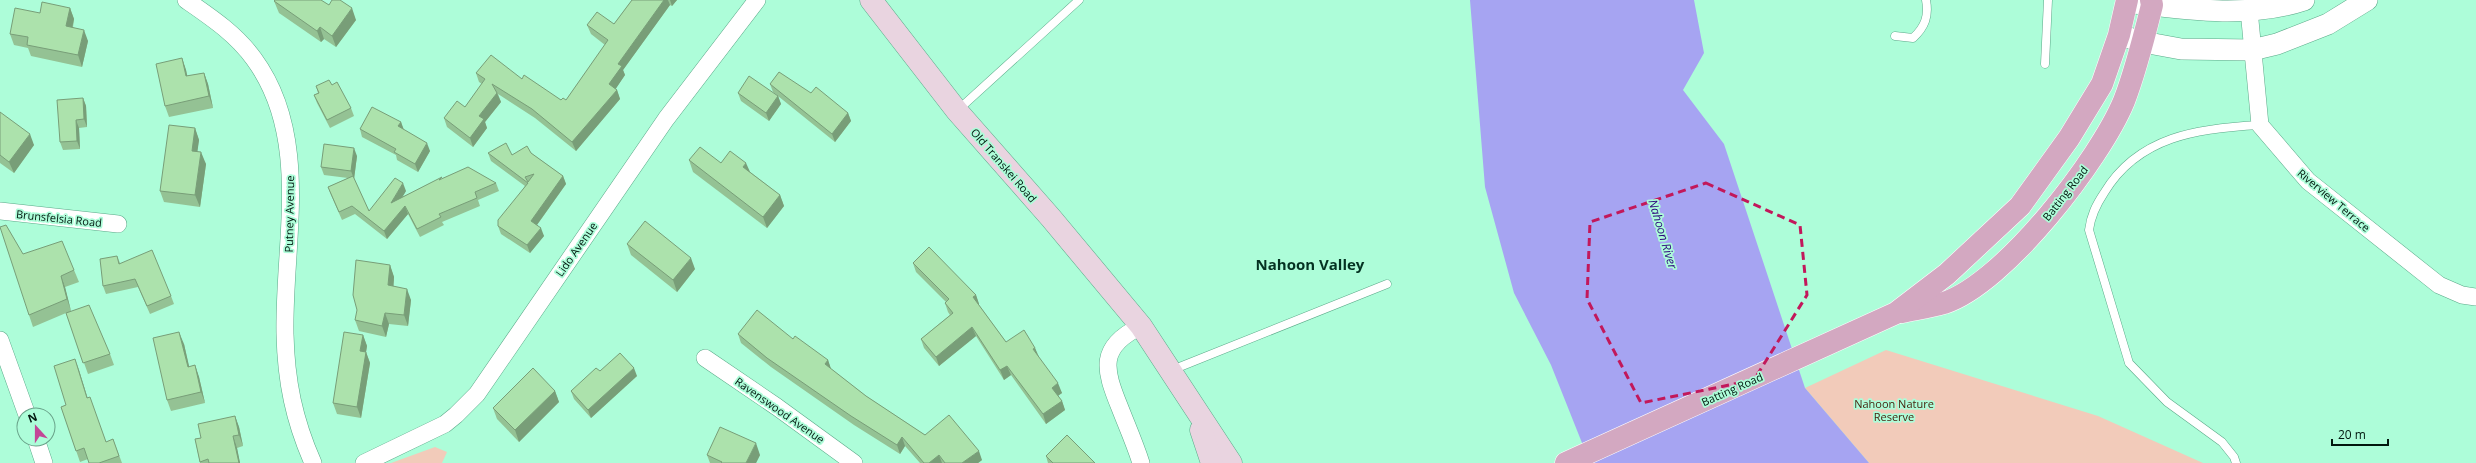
<svg xmlns="http://www.w3.org/2000/svg" width="2476" height="463" viewBox="0 0 2476 463" font-family="'Open Sans',sans-serif">
  <rect width="100%" height="100%" fill="#adfdd9"/>
  <!-- green -->
  <g fill="#f2cbba">
    <polygon points="1886,350 2098,416 2203,463 1869,463 1805,388"/>
    <polygon points="435,447 447,452 442,463 391,463"/>
  </g>
  <!-- water -->
  <polygon fill="#a6a4f2" points="1470,0 1694,0 1704,53 1683,90 1724,144 1805,388 1869,463 1590,463 1551,365 1514,293 1485,187"/>
  <g fill="none" stroke-linecap="round" stroke-linejoin="round">
    <!-- service casing -->
    <g stroke="#5aa988" stroke-width="9">
      <g id="service">
        <path d="M1895 36 1913 38C1925 27 1929 16 1926 0"/>
        <polyline points="2045,64 2048,0"/>
        <polyline points="958,110 1079,0"/>
        <polyline points="1172,370 1387,284"/>
        <path d="M2236 463 2234 457 2222 442 2167 402 2129 363 2089 230C2091 215 2096 205 2104 193 2138 136 2199 128 2260 125"/>
      </g>
    </g>
    <!-- minor casing -->
    <g stroke="#5aa988" stroke-width="18">
      <g id="minor">
        <path d="M186 0C212 18 236 34 254 59 312 138 283 244 285 334 286 381 294 420 313 463"/>
        <polyline points="2249,10 2260,125 2308,181 2439,285 2462,295 2476,297"/>
        <polyline points="0,211 118,224"/>
        <polyline points="0,340 27,415"/>
        <polyline points="705,358 777,407 854,463"/>
        <polyline points="36,439 44,463"/>
        <polyline points="364,463 445,424 456,415 477,394 666,119 757,0"/>
        <path d="M1141 463C1135 444 1127 426 1120 408 1104 369 1098 347 1141 326"/>
      </g>
    </g>
    <!-- tertiary casing -->
    <g stroke="#5aa988" stroke-width="22">
      <g id="tertiary">
        <path d="M2126 2C2184 9 2247 19 2304 0"/>
        <polyline points="2119,35 2143,42 2181,49 2252,50 2277,44 2328,24 2367,0"/>
      </g>
    </g>
    <!-- secondary casing -->
    <g stroke="#5aa988" stroke-width="23">
      <g id="secondary">
        <polyline points="871,0 957,111 1051,218 1141,326 1231,463"/>
        <polyline points="1201,430 1212,463"/>
      </g>
    </g>
    <!-- primary casing -->
    <g stroke="#fff" stroke-width="23">
      <g id="primary">
        <path d="M1902 312C1916 309 1930 307 1944 303 2005 283 2100 159 2124 101 2136 70 2144 37 2152 5L2151 0"/>
        <polyline points="1566,463 1896,313 1947,274 2020,206 2069,138 2102,84 2119,35 2127,0"/>
      </g>
    </g>
    <!-- service -->
    <use href="#service" stroke="#fff" stroke-width="8"/>
    <!-- minor -->
    <use href="#minor" stroke="#fff" stroke-width="17"/>
    <!-- tertiary -->
    <use href="#tertiary" stroke="#fff" stroke-width="21"/>
    <!-- secondary -->
    <use href="#secondary" stroke="#e9d4e0" stroke-width="22"/>
    <!-- primary -->
    <use href="#primary" stroke="#d3a8c1" stroke-width="22"/>
  </g>
  <!-- wall -->
  <g fill="#94c294">
    <polygon points="632,0 677,0 672,6 670,5 623,70 625,75 615,89 617,90 620,99 576,151 535,118 498,94 501,102 485,122 487,128 473,147 447,127 444,118 465,107 482,84 479,82 476,73 522,79 561,100 566,100 605,45 591,34 587,25 614,24"/>
    <polygon points="274,1 329,5 356,20 336,47 324,39 321,42 279,13"/>
    <polygon points="70,8 74,19 73,27 88,41 82,67 31,56 28,48 14,45 10,34 40,13"/>
    <polygon points="182,58 186,70 187,76 204,73 208,84 213,108 169,117 165,106"/>
    <polygon points="770,84 811,93 848,113 851,121 835,142 778,96 781,104 769,121 741,101 738,93 778,96 773,92"/>
    <polygon points="332,85 351,108 354,116 330,128 317,103 314,95 318,93 316,86"/>
    <polygon points="83,98 86,106 87,127 79,128 80,149 63,150 60,142"/>
    <polygon points="0,112 34,145 14,173 0,163"/>
    <polygon points="401,122 403,129 430,151 418,172 397,160 396,155 362,137 360,129"/>
    <polygon points="195,128 199,140 197,152 206,164 200,207 164,202 160,191"/>
    <polygon points="488,153 512,155 531,153 563,176 566,184 537,225 544,236 530,253 501,234 498,226 525,186 491,161"/>
    <polygon points="357,156 354,179 369,211 406,191 402,197 442,179 496,183 499,191 478,200 480,206 442,222 444,225 420,237 408,214 387,239 355,214 342,220 331,195 328,187 348,178 324,175 321,167"/>
    <polygon points="689,160 721,163 750,172 780,195 784,206 767,228 693,172"/>
    <polygon points="627,244 695,269 677,292 631,255"/>
    <polygon points="23,254 74,270 79,282 65,287 71,311 110,354 114,365 88,374 66,313 33,327 29,315"/>
    <polygon points="117,256 120,263 171,296 174,304 150,314 138,287 106,294 103,286"/>
    <polygon points="913,263 976,295 979,304 979,305 1006,342 1035,348 1038,356 1062,393 1058,396 1062,401 1065,410 1046,424 1011,375 1004,380 976,336 939,366 924,348 921,339 950,315 948,312 945,303 946,302 916,272"/>
    <polygon points="390,265 394,277 393,286 411,300 408,326 389,324 386,337 359,331 355,320"/>
    <polygon points="738,334 793,339 828,360 831,369 866,396 925,435 982,460 978,463 920,463 905,446 900,454 854,425 771,367 741,343"/>
    <polygon points="363,335 367,346 366,352 370,363 361,418 337,414 333,403"/>
    <polygon points="184,344 189,367 195,365 199,377 205,403 171,411 167,400"/>
    <polygon points="75,359 87,398 106,442 113,439 122,463 89,463 88,459 80,462 61,407 66,405"/>
    <polygon points="600,371 637,376 591,418 574,399 571,391"/>
    <polygon points="555,391 559,402 519,442 497,419 493,408"/>
    <polygon points="235,416 239,427 243,446 237,448 240,463 200,463 195,439 201,438"/>
    <polygon points="707,455 760,455 756,463 710,463"/>
    <polygon points="1046,456 1095,463 1048,463"/>
  </g>
  <!-- shaded-wall -->
  <g fill="#789e78">
    <polygon points="664,0 668,0 670,5 623,70 625,75 613,93 609,84 618,64"/>
    <polygon points="670,0 677,0 672,6"/>
    <polygon points="70,8 74,19 70,38 66,26"/>
    <polygon points="352,8 356,20 336,47 332,36"/>
    <polygon points="320,27 324,39 321,42 317,31"/>
    <polygon points="84,30 88,41 82,67 78,55"/>
    <polygon points="182,58 186,70 190,88 186,76"/>
    <polygon points="204,73 208,84 213,108 209,96"/>
    <polygon points="617,90 620,99 576,151 572,142"/>
    <polygon points="497,93 501,102 485,122 487,128 473,147 470,138 479,116"/>
    <polygon points="778,96 781,104 769,121 766,113"/>
    <polygon points="83,98 86,106 87,127 84,119"/>
    <polygon points="848,113 851,121 835,142 832,134"/>
    <polygon points="76,120 79,128 80,149 77,141"/>
    <polygon points="401,122 404,130 398,126"/>
    <polygon points="195,128 199,140 196,162 192,151"/>
    <polygon points="30,134 34,145 14,173 9,162"/>
    <polygon points="427,143 430,151 418,172 415,164"/>
    <polygon points="354,148 357,156 354,179 351,171"/>
    <polygon points="201,152 206,164 200,207 195,195"/>
    <polygon points="746,163 751,174 743,167"/>
    <polygon points="563,176 566,184 534,229 531,221"/>
    <polygon points="403,183 406,191 394,211 391,203"/>
    <polygon points="780,195 784,206 767,228 763,217"/>
    <polygon points="405,206 408,214 387,239 384,231"/>
    <polygon points="541,228 544,236 530,253 527,245"/>
    <polygon points="691,258 695,269 677,292 673,280"/>
    <polygon points="390,265 394,277 393,297 388,285"/>
    <polygon points="61,276 65,287 71,311 67,299"/>
    <polygon points="407,289 411,300 408,326 404,315"/>
    <polygon points="976,295 979,304 976,306 973,297"/>
    <polygon points="385,313 389,324 386,337 382,326"/>
    <polygon points="972,327 976,336 939,366 936,357"/>
    <polygon points="179,332 184,344 192,379 188,367"/>
    <polygon points="363,335 367,346 366,352 370,363 361,418 357,407 360,351"/>
    <polygon points="1035,348 1039,357 1033,349"/>
    <polygon points="75,359 79,370 91,409 87,398"/>
    <polygon points="828,360 831,369 825,364"/>
    <polygon points="195,365 199,377 205,403 201,392"/>
    <polygon points="1007,366 1011,375 1004,380 1000,370"/>
    <polygon points="634,368 637,376 591,418 588,410"/>
    <polygon points="1058,383 1062,393 1056,397 1052,388"/>
    <polygon points="555,391 559,402 519,442 515,430"/>
    <polygon points="1062,401 1065,410 1046,424 1043,414"/>
    <polygon points="235,416 239,427 243,446 239,435"/>
    <polygon points="233,436 237,448 240,463 239,463"/>
    <polygon points="902,437 905,446 900,454 897,445"/>
    <polygon points="756,443 760,455 756,463 746,463"/>
    <polygon points="979,451 982,460 978,463 962,463"/>
    <polygon points="939,455 942,463 929,463"/>
  </g>
  <!-- building -->
  <g fill="#ace2ac" stroke="#789e78" fill-rule="evenodd">
    <polygon points="275,0 321,0 329,5 332,0 340,0 352,8 332,36 320,27 317,31 274,1"/>
    <polygon points="632,0 664,0 618,64 622,66 609,84 617,90 572,142 532,109 492,84 497,93 479,116 484,119 470,138 444,118 457,101 465,107 485,79 476,73 491,55 522,79 524,75 561,100 563,98 566,100 608,40 587,25 597,12 614,24"/>
    <polygon points="42,2 70,8 66,26 84,30 78,55 27,45 28,37 10,34 15,8 40,13"/>
    <polygon points="182,58 186,76 204,73 209,96 165,106 156,64"/>
    <polygon points="779,72 811,93 816,87 848,113 832,134 770,84"/>
    <polygon points="749,76 778,96 766,113 738,93"/>
    <polygon points="329,80 332,85 337,82 351,108 327,120 314,95 319,93 316,86"/>
    <polygon points="83,98 84,119 76,120 77,141 60,142 57,100"/>
    <polygon points="372,107 401,122 398,126 427,143 415,164 394,152 396,149 360,129"/>
    <polygon points="0,112 30,134 9,162 0,155"/>
    <polygon points="169,125 195,128 192,151 201,152 195,195 160,191"/>
    <path d="M506 143 512 155 527 146 531 153 563 176 531 221 541 228 527 245 498 226V220L528 183 488 153ZM534 174 528 182 525 177Z"/>
    <polygon points="324,144 354,148 351,171 321,167"/>
    <polygon points="700,147 721,163 730,151 746,163 743,167 780,195 763,217 689,160"/>
    <polygon points="468,167 496,183 475,192 477,198 439,214 441,217 417,229 405,206 384,231 352,206 339,212 328,187 353,176 369,211 395,178 403,183 391,203 442,177 439,180"/>
    <polygon points="645,221 691,258 673,280 627,244"/>
    <polygon points="6,225 23,254 62,241 74,270 61,276 67,299 29,315 0,227"/>
    <polygon points="929,247 976,295 973,297 1006,342 1024,330 1035,348 1033,349 1058,383 1052,388 1062,401 1043,414 1007,366 1000,370 972,327 936,357 921,339 953,313 945,303 949,299 913,263"/>
    <polygon points="152,250 171,296 147,306 135,279 103,286 100,259 117,256 119,264"/>
    <polygon points="356,260 390,265 388,285 407,289 404,315 385,313 382,326 355,320 357,310 353,295"/>
    <polygon points="89,305 110,354 83,363 66,313"/>
    <polygon points="757,310 793,339 795,336 828,360 825,364 866,396 925,435 949,415 979,451 962,463 945,463 939,455 929,463 924,463 902,437 897,445 851,416 767,358 738,334"/>
    <polygon points="179,332 188,367 195,365 201,392 167,400 153,338"/>
    <polygon points="344,332 363,335 360,351 366,352 357,407 333,403"/>
    <polygon points="620,353 634,368 588,410 571,391 596,368 600,371"/>
    <polygon points="75,359 87,398 90,397 106,442 113,439 119,456 99,463 89,463 84,448 76,451 61,407 66,405 54,366"/>
    <polygon points="533,368 555,391 515,430 493,408"/>
    <polygon points="235,416 239,435 233,436 239,463 209,463 208,459 200,462 195,439 201,438 198,424"/>
    <polygon points="720,427 756,443 746,463 721,463 722,462 707,455"/>
    <polygon points="1067,435 1095,463 1053,463 1046,456"/>
  </g>
  <!-- marked area -->
  <path fill="none" stroke="#c2185b" stroke-width="3" stroke-dasharray="8 5" stroke-linejoin="round" d="M1706 183 1800 225 1807 295 1754 380 1641 403 1587 299 1590 222Z"/>
  <g text-anchor="middle" dominant-baseline="central" stroke-width="3.5" stroke-linejoin="round" paint-order="stroke">
    <!-- street labels -->
    <g font-size="11" fill="#01170e" stroke="#adfdd9">
      <text transform="translate(1004 165) rotate(49)">Old Transkei Road</text>
      <text transform="translate(2065 193) rotate(-52)">Batting Road</text>
      <text transform="translate(2334 200) rotate(40)">Riverview Terrace</text>
      <text transform="translate(289 214) rotate(-89)">Putney Avenue</text>
      <text transform="translate(59 218) rotate(6)">Brunsfelsia Road</text>
      <text transform="translate(576 249) rotate(-55)">Lido Avenue</text>
      <text transform="translate(1732 389) rotate(-24)">Batting Road</text>
      <text transform="translate(780 410) rotate(35)">Ravenswood Avenue</text>
    </g>
    <!-- park labels -->
    <g font-size="11" fill="#461f0b" stroke="#adfdd9">
      <text x="1894" y="403">Nahoon Nature<tspan x="1894" dy="13">Reserve</tspan></text>
    </g>
    <!-- water labels -->
    <g font-size="12" font-style="italic" fill="#2d057c" stroke="#adfdd9">
      <text transform="translate(1663 234) rotate(73)">Nahoon River</text>
    </g>
    <!-- district labels -->
    <g font-size="15" font-weight="bold" fill="#043222" stroke="#adfdd9">
      <text x="1310" y="264">Nahoon Valley</text>
    </g>
  </g>
  <!-- north arrow -->
  <g transform="translate(36 427) rotate(339)"><circle r="19" fill="#adfdd9" stroke="#68a188"/>
  <path d="M0-3L7 15L0 10L-7 15Z" fill="#c34696"/>
  <text y="-6" font-size="11" font-weight="bold" text-anchor="middle" fill="#01170e">N</text>
  </g>
  <!-- scale -->
  <path d="M2332 439v6h56v-6" fill="none" stroke="#01170e" stroke-width="2"/>
  <text x="2338" y="439" font-size="12" fill="#01170e" stroke="#adfdd9" stroke-width="3" paint-order="stroke">20 m</text>
</svg>
